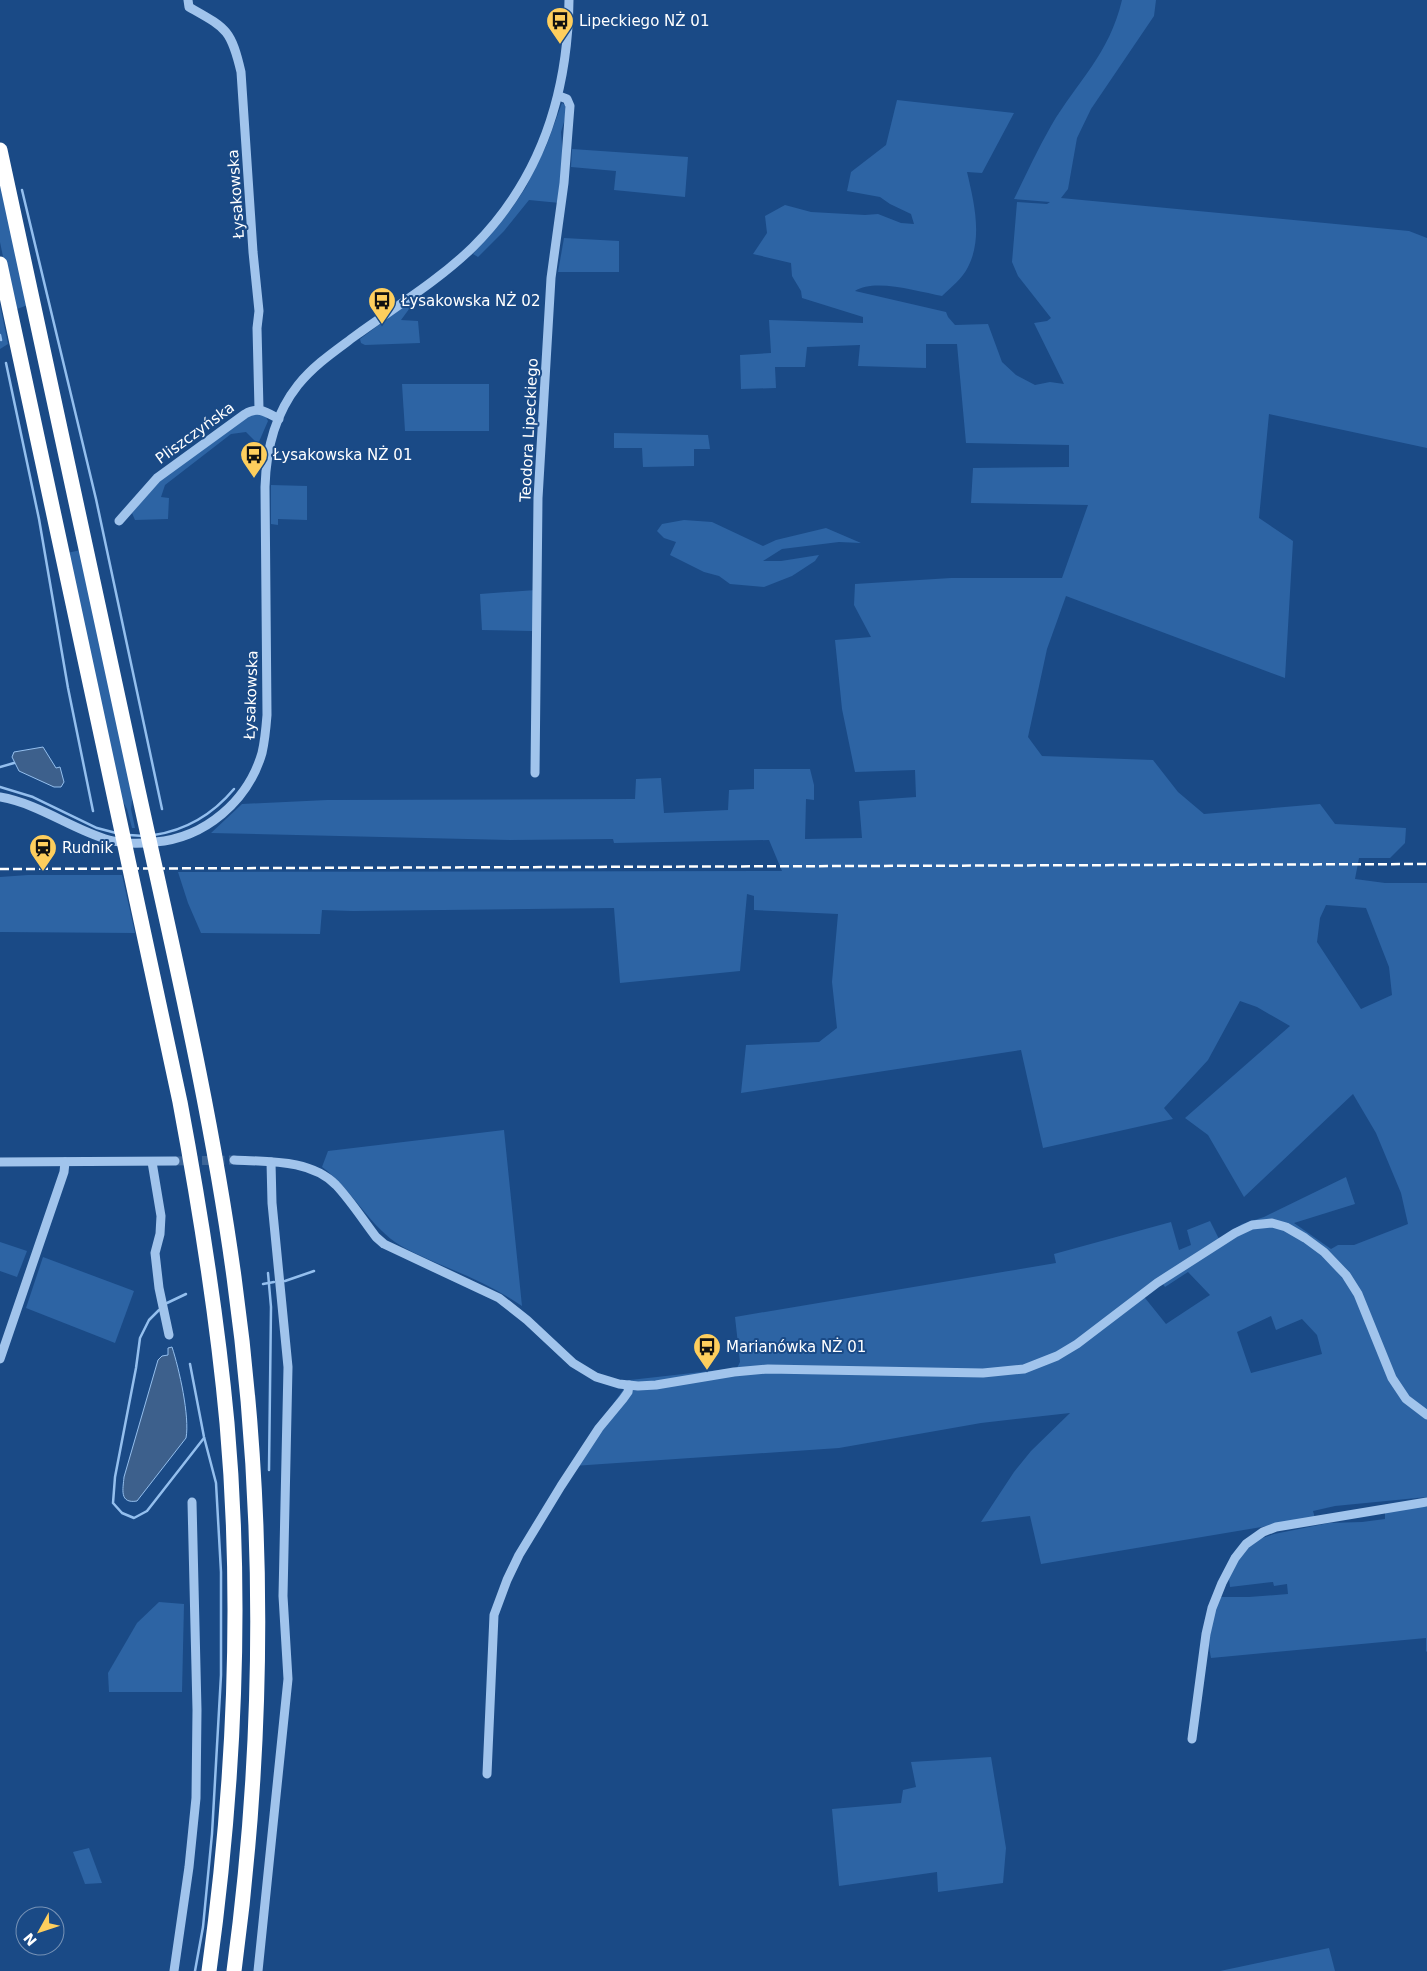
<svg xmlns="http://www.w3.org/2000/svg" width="1427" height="1971" font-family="'DejaVu Sans',sans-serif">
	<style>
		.green { fill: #2d64a4; fill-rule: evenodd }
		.water { fill: #3d608c; stroke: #94bfee }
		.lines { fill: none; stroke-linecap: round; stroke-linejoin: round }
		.stream { stroke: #94bfee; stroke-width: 2.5 }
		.minor-tunnel { stroke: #3c6598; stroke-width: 9; stroke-dasharray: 9 4.5; stroke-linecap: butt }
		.minor { stroke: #a1c4ec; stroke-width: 9 }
		.highway { stroke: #fff; stroke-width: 15 }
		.rail { stroke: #fff; stroke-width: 2.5; stroke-dasharray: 9 4; stroke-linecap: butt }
		.labels { text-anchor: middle; stroke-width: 4; stroke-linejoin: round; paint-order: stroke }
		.poi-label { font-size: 15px; fill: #fff; stroke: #1a4a86; text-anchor: start }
		.street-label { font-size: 15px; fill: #fff; stroke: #1a4a86 }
	</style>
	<rect width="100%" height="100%" fill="#1a4a86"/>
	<g class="green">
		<path d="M1122,0H1156L1154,16L1091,109L1077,138L1068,189L1061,198L1409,231L1427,238V448L1269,414L1259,518L1293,541L1285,678L1066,596L1047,649L1028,737L1042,756L1153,760L1178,792L1204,814L1320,804L1335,824L1406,828L1405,843L1390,858H1359L1355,879L1385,883H1427V1497L1335,1506L1313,1511L1315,1518L1041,1564L1030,1516L981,1522L1014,1472L1031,1451L1070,1413L981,1423L839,1448L573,1466L597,1427L630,1380L737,1368L740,1362L735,1317L1056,1263L1054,1254L1171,1222L1179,1250L1191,1245L1187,1230L1210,1221L1219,1239L1242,1224L1264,1217L1346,1177L1355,1204L1294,1223L1331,1249L1338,1245H1354L1408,1224L1401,1193L1376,1133L1353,1094L1244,1197L1208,1135L1185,1118L1290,1026L1257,1007L1240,1001L1208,1060L1164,1108L1173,1119L1043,1148L1021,1050L741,1093L746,1045L819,1042L837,1028L832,982L838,914L754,910V896L747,894L740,971L620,983L614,908L353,911L322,910L320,934L201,933L188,903L178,872L782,871L769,840L614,843L613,839L511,840L211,833L242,804L327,800L635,799L636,779L661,778L664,813L728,810L729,790L754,789V769H810L814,785V800L806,799L805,839L862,838L859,801L916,797L915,770L855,772L842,709L835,640L871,637L854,605L855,584L951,578H1062L1088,505L971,503L973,468L1069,467V445L966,443L957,344H926V368L858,366L860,345L807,347L805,367H775L776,388L741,389L740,355L771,353L769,320L863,323V317L802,298L801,291L792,276L791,263L753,254L767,233L765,216L785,205L811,212L865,215L878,214L901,223L914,224L911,214L890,204L880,197L847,191L851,172L886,145L897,100L1014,113L982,173L967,172C974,202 983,238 968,267C963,278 950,288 942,296C919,292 875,278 855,291L946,312L948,317L955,325L988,324L1002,362L1016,375L1035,385L1050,382L1064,384L1034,323L1047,321L1051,318L1018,276L1012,262L1017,202L1047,204L1050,202L1014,199C1026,175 1037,150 1051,126C1078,80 1109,55 1122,0ZM1326,905L1366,908L1389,967L1392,995L1361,1009L1317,942L1320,918ZM1188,1272L1210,1295L1166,1324L1141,1293L1160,1280L1165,1287ZM1271,1316L1276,1330L1302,1319L1317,1335L1322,1354L1251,1373L1237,1332Z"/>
		<path d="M562,103L565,105L567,112L561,132L563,158L560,203L529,200L504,231L478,257L473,254L512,208L526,187L547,144Z"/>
		<path d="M572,149L688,157L685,197L614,190L616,171L571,167Z"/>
		<path d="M0,175L28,305L14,310L0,242Z"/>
		<path d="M564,238L619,241V272H558Z"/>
		<path d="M408,303L412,305L401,320L418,321L420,343L365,345L361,343L360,339Z"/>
		<path d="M0,305L8,344L0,349Z"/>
		<path d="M402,384H489V431H405Z"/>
		<path d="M252,413H264L268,421L258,444L246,432L231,434L165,485L161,497L169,498L168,519L135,520L132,513L158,481Z"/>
		<path d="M614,433L708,435L710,449H694V466L643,467L642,448H614Z"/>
		<path d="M271,485L307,486V520L278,519V525L271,524Z"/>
		<path d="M684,520L712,522L763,546L776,540L826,528L861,543L839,542L782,549L763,561H781L819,555L815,561L792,576L764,587L730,584L719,576L704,572L670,555L676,542L664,538L657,531L662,524Z"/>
		<path d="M81,550L133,793L131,809L135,828H132L127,809L120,796L67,553Z"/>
		<path d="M536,590L532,631L482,630L480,594Z"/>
		<path d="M28,875H122L135,933L0,932V877Z"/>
		<path d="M504,1130L522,1306C496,1288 468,1276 439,1264C424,1257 408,1251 395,1242C366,1221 351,1188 322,1167L328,1151Z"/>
		<path d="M0,1242L27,1251L17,1277L0,1271Z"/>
		<path d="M43,1257L134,1291L115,1343L26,1308Z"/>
		<path d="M1413,1507H1427V1651L1426,1652V1638L1211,1658C1206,1636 1213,1617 1220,1597H1249L1288,1594L1287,1584L1274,1586L1273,1582L1230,1587L1229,1579L1236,1561L1254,1541L1274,1534L1329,1523L1362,1522L1385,1519V1512Z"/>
		<path d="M159,1602L184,1604L182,1692H109L108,1673L137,1623Z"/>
		<path d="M991,1757L1006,1848L1003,1883L938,1892L937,1872L839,1886L832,1809L901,1803L903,1790L916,1787L911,1762Z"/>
		<path d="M89,1848L102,1883L85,1884L73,1852Z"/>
		<path d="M1329,1948L1335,1971H1220Z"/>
	</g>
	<g class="water">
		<path d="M43,747L56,768L60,767L64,782L61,787H54L19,771L12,757L14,752Z"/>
		<path d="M172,1347C179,1368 190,1417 186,1438L137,1501C119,1504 123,1489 124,1477L158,1360L162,1356L168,1355V1348Z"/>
	</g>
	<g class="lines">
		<g class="stream">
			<path d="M22,190L96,499L162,809"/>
			<path d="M0,335L1,340"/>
			<path d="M6,363L39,519L68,688L93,811"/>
			<path d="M0,767L14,763"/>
			<path d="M0,787L33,797L97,828L116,833"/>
			<path d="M129,835L144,836"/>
			<path d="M154,835C187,830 213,814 234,789"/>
			<path d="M268,1273L271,1307L269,1470"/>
			<path d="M285,1281L314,1271"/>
			<path d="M263,1284L274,1282"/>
			<path d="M167,1303L186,1294"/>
			<path d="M159,1310L149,1320L140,1338L136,1368L115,1477L113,1503L122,1513L134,1518L147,1511L204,1438"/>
			<path d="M190,1364L204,1437L216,1483L221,1572V1675L212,1834L203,1927L195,1971"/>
		</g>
		<path class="minor-tunnel" d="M175,1161L234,1160"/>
		<g class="minor">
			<path d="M188,0L189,7C226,28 231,29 241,72L253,252L259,311L257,328L259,409"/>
			<path d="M119,521L157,478L245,414C258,406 266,412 279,419"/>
			<path d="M535,773L538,498L551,278L564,183L570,106L567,99L559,96"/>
			<path d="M0,797C40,804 71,829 109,840C124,844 139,844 155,842C205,838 248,801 262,753C265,740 266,728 267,715L265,487C266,451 275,414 298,385C314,365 335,351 355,336C395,307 438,281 473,247C541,179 568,95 569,0"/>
			<path d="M234,1160C268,1162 310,1159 336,1185C351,1201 363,1220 376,1237L384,1244L499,1298L527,1320L573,1363L596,1377L619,1384L638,1386L656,1385L734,1372L768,1369L983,1373L1024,1369L1057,1356L1077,1344L1157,1283L1235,1233L1252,1225L1272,1223L1286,1227L1305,1238L1324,1252L1346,1275L1358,1294L1392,1378L1406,1399L1427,1415"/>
			<path d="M0,1162L175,1161"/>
			<path d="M152,1162L161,1216L160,1234L155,1253L159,1288L169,1335"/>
			<path d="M0,1359L64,1172L65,1162"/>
			<path d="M1192,1739L1206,1634L1212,1608L1222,1583L1235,1558L1246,1544L1263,1532L1276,1527L1427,1502"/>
			<path d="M487,1774L494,1615L507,1580L519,1555L561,1486L599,1428L623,1399L628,1392L629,1385"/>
			<path d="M174,1971L189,1867L196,1798L197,1710L192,1502"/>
			<path d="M258,1971L288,1679L283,1596L288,1367L272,1203L271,1162"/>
		</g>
		<g class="highway">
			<path d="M0,150C45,358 90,567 135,776C171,942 211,1108 234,1277C266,1507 265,1741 234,1971"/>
			<path d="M0,264L180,1102C200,1209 217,1315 227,1423C243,1605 234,1790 209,1971"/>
		</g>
		<path class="rail" d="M0,869L1427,864"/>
	</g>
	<defs>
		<symbol id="bus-pin" viewBox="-11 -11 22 30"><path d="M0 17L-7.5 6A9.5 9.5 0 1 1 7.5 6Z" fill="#fece5d" stroke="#1a4a86"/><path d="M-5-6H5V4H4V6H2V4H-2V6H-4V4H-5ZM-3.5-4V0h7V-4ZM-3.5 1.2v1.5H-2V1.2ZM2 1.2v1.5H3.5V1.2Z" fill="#111"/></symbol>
		<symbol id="station-pin" viewBox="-11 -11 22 30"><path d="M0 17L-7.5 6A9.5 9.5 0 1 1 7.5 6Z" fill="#fece5d" stroke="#1a4a86"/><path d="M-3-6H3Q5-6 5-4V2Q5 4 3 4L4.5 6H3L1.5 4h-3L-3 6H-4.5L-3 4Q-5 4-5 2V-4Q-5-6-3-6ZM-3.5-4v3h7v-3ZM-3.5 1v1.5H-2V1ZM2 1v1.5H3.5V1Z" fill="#111"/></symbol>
	</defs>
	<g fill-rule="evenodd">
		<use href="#bus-pin" x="544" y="5" width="32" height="43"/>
		<use href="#bus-pin" x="366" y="285" width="32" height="43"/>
		<use href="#bus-pin" x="238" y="439" width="32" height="43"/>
		<use href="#station-pin" x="27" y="832" width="32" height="43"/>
		<use href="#bus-pin" x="691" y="1331" width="32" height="43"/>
	</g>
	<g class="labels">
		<g class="poi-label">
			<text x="579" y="26">Lipeckiego NŻ 01</text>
			<text x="401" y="306">Łysakowska NŻ 02</text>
			<text x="273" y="460">Łysakowska NŻ 01</text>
			<text x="62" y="853">Rudnik</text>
			<text x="726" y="1352">Marianówka NŻ 01</text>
		</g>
		<g class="street-label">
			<text transform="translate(236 194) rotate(-94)" y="5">Łysakowska</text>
			<text transform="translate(529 430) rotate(-87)" y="5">Teodora Lipeckiego</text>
			<text transform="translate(195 433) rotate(-36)" y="5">Pliszczyńska</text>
			<text transform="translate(251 695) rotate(-88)" y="5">Łysakowska</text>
		</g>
	</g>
	<g transform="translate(40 1931) rotate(230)"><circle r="24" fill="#1a4a86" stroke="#7692b6"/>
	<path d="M0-4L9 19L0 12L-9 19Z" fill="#fece5d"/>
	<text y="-8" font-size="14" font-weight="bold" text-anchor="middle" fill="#ffffff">N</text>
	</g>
</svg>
